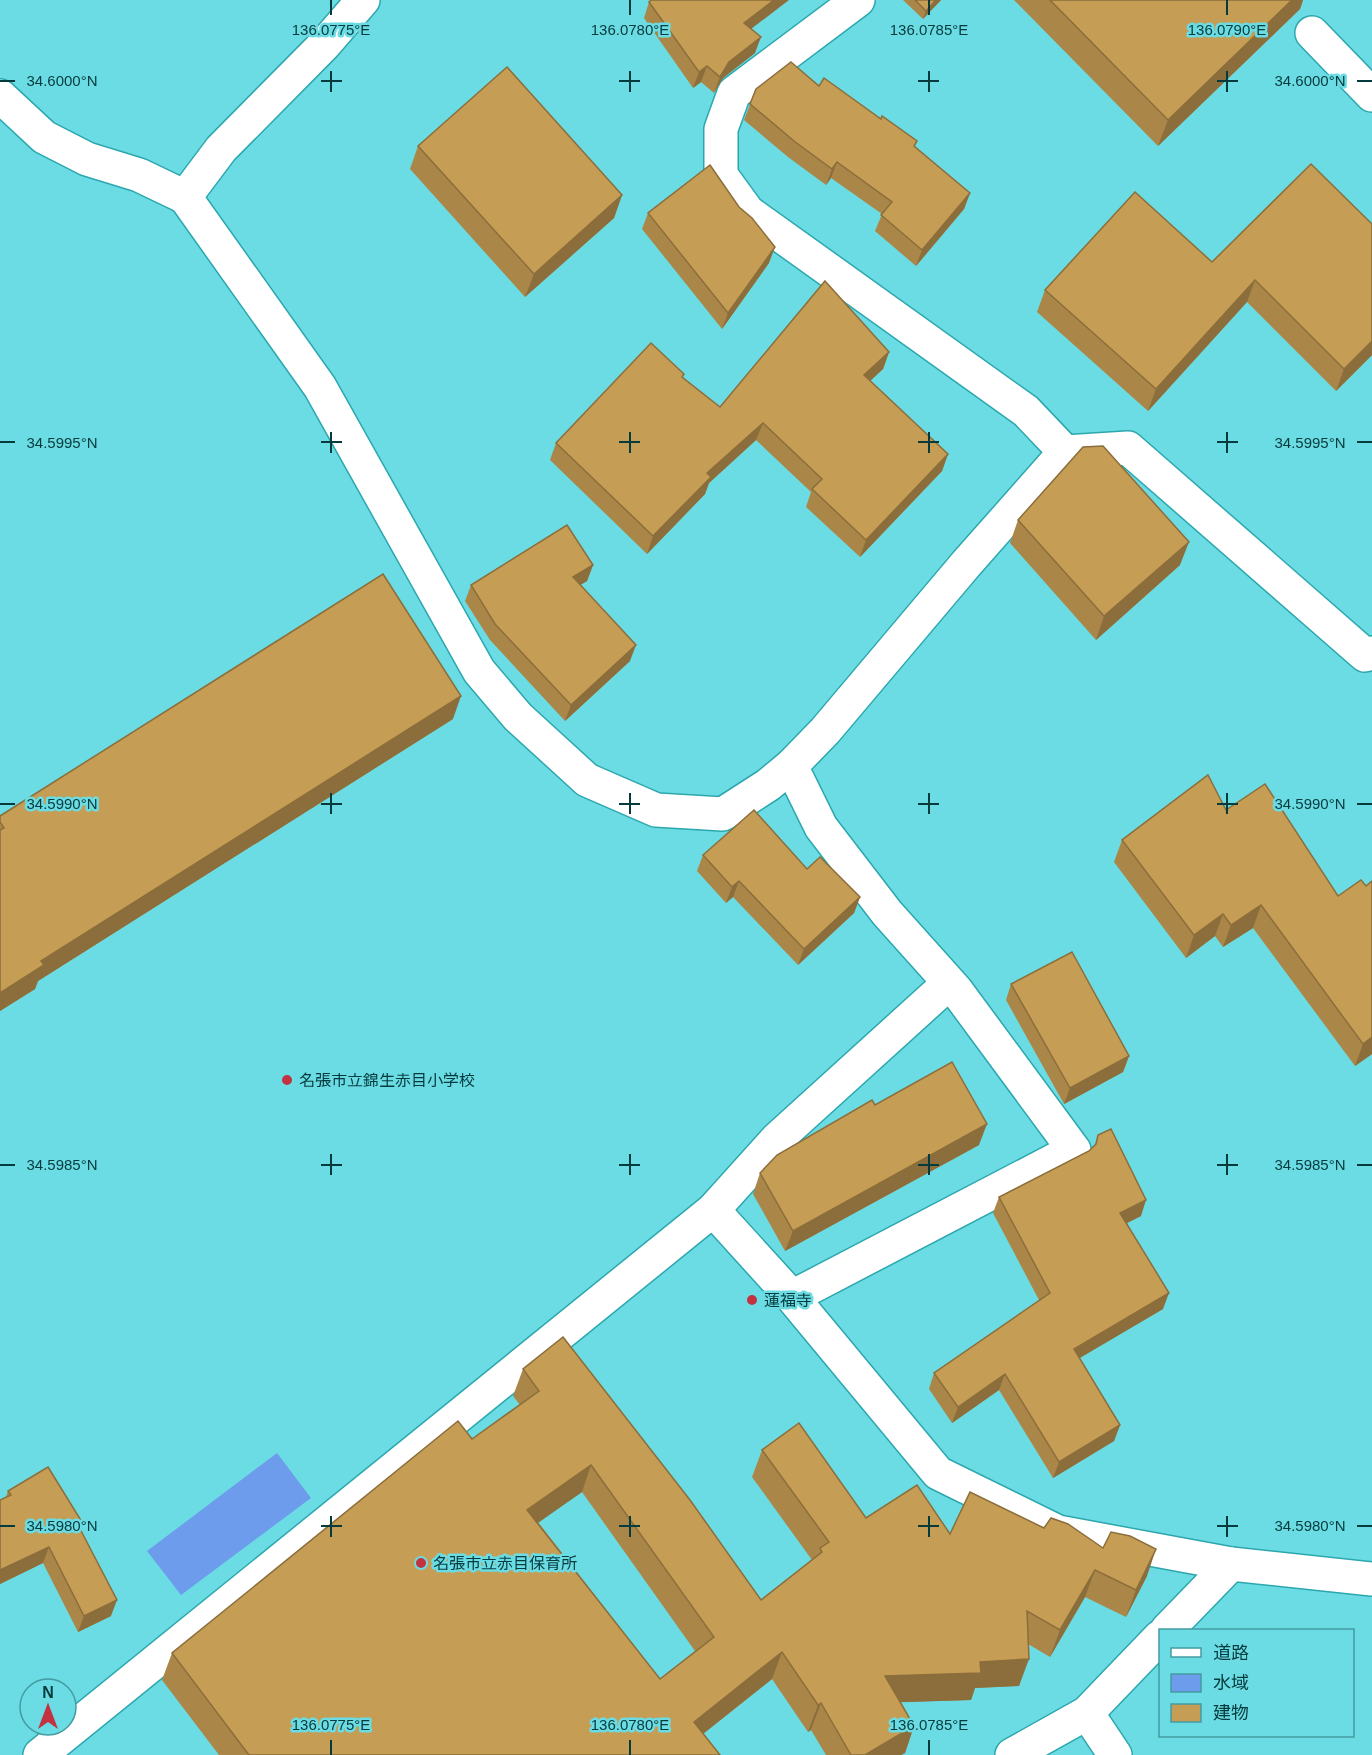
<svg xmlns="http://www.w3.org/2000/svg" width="1372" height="1755" font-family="Helvetica,'Noto Sans JP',sans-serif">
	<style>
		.water { fill: #6d9ced }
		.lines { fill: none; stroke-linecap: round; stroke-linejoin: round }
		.minor-casing { stroke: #2ca7ae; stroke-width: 36 }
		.minor { stroke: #fff; stroke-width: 33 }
		.wall { fill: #aa8748; fill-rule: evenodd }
		.shaded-wall { fill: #8b6e3b }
		.building { fill: #c69d54; stroke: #8b6e3b; stroke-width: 1.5; fill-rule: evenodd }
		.ticks { fill: none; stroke: #063b3e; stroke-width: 2 }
		.poi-dot { fill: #c23240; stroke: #6bdce3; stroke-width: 2 }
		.labels { text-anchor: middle; stroke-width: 5; stroke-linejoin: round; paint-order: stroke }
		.poi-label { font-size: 16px; fill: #063b3e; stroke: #6bdce3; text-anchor: start }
		.ticks-label { font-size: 15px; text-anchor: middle; fill: #063b3e; stroke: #6bdce3; stroke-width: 5; stroke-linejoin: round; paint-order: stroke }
	</style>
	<rect width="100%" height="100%" fill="#6bdce3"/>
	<path class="water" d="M277,1453L311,1498L181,1595L147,1551Z"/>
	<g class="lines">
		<defs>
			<g id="minor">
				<path d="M858,0L734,93L721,129V175L748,212L1026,411L1065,452"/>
				<path d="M1312,33L1372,95"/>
				<path d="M0,96L44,137L87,159L139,175L185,197L221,149L324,45L363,0"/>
				<path d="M185,197L320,387L479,671L518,717L587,780L656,810L723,814L768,785L791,766"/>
				<path d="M713,1210L777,1139L949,983"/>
				<path d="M792,1297L938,1473L1058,1532L1231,1564"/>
				<path d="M1167,1630L1231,1564L1372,1579"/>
				<path d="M1087,1713L1115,1755"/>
				<path d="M40,1755L713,1210L792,1297L1074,1150L956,990L887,913L821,827L791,766L825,731L966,564L1065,452L1128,448L1365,655L1372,653"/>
				<path d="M1012,1755L1087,1713L1160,1637"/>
			</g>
		</defs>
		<use href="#minor" class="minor-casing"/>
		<use href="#minor" class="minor"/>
	</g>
	<g class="wall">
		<path d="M903,0H941L923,19Z"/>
		<path d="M1014,0H1303L1300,9L1158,146Z"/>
		<path d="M649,2L751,29L755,53L723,78L714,93L701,82L693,88L644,18Z"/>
		<path d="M819,86L915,147L970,193L964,209L916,266L875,231L882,214L831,178L826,185L788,157L744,120L756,89Z"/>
		<path d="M418,146L622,195L614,218L525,297L410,169Z"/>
		<path d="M648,213L769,263L722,329L642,229Z"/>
		<path d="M1372,224V355L1336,391L1247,302L1148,411L1037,312L1045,290L1212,262Z"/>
		<path d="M889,352L883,369L870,381L948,454L942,471L860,557L806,507L811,492L756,440L709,483L705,494L647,554L550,460L556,443L682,377L720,407Z"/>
		<path d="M1018,520L1180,565L1096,640L1010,543Z"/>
		<path d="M593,565L587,581L580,585L630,661L565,721L490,640L465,601L471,585Z"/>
		<path d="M453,719L38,981L35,989L0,1011V816Z"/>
		<path d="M1226,810L1338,896L1366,886L1372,881V1054L1355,1066L1253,928L1223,947L1215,936L1186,958L1114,862L1122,840Z"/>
		<path d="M703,855L807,869L860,897L854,913L798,965L733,897L726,903L697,871Z"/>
		<path d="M1011,984L1129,1056L1123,1072L1064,1104L1006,1000Z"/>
		<path d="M875,1105L979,1145L785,1251L753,1194L760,1173Z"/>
		<path d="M1098,1135L1141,1216L1127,1223L1163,1309L1079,1358L1120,1425L1114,1441L1053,1478L999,1390L952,1423L929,1389L934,1373L1039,1300L993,1213L999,1197L1089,1151L1095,1145Z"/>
		<path d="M523,1369L761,1600L812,1560L752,1477L762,1450L866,1518L950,1534L1044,1528L1147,1576L1126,1617L1085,1597L1050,1657L1028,1644L1019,1686L975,1688L971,1700L901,1702L914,1726L905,1753L901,1755H826L811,1730L808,1732L772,1679L703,1734L720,1755H219L162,1680L172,1653L520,1405L513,1396ZM582,1492L695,1651L660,1679L538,1522Z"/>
		<path d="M8,1491L80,1528L111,1616L78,1632L43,1563L0,1584V1500L6,1497Z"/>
	</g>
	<g class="shaded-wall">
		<path d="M774,0H789L738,39L744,23Z"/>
		<path d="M936,0H941L923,19L926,11Z"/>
		<path d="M1292,0H1303L1300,9L1158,146L1168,120Z"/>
		<path d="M761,37L755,53L723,78L714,93L720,77L729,62Z"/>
		<path d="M707,66L701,82L693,88L699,72Z"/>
		<path d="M837,162L831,178L826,185L832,169Z"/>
		<path d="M970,193L964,209L916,266L922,250Z"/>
		<path d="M622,195L614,218L525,297L534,274Z"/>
		<path d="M775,247L769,263L722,329L728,313Z"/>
		<path d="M1255,280L1247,302L1148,411L1156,389Z"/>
		<path d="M1372,341V355L1336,391L1344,369Z"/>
		<path d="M889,352L883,369L858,392L864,375Z"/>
		<path d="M763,423L756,440L709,483L705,494L647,554L653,536L707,473Z"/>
		<path d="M948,454L942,471L860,557L866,540Z"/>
		<path d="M1189,542L1180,565L1096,640L1104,616Z"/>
		<path d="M593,565L587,581L567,593L573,577Z"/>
		<path d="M636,645L630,661L565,721L571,705Z"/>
		<path d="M461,696L453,719L38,981L35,989L0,1011V993L41,961Z"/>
		<path d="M739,881L733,897L726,903L732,887Z"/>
		<path d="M860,897L854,913L798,965L804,949Z"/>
		<path d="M1261,905L1253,928L1223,947L1231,925Z"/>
		<path d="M1223,914L1215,936L1186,958L1194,935Z"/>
		<path d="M1372,1037V1054L1355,1066L1363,1044Z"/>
		<path d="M1129,1056L1123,1072L1064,1104L1070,1088Z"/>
		<path d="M987,1124L979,1145L785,1251L793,1231Z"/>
		<path d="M1146,1200L1141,1216L1115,1229L1120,1213Z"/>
		<path d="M1169,1293L1163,1309L1068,1365L1074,1349Z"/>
		<path d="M1005,1374L999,1390L952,1423L958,1407Z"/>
		<path d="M1120,1425L1114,1441L1053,1478L1059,1462Z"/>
		<path d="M591,1465L582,1492L518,1537L527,1510Z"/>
		<path d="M49,1547L43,1563L0,1584V1570Z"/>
		<path d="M1156,1549L1147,1576L1126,1617L1136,1590Z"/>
		<path d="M1095,1570L1085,1597L1050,1657L1060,1630Z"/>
		<path d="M117,1600L111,1616L78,1632L84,1616Z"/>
		<path d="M782,1652L772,1679L684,1749L694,1722Z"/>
		<path d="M1029,1659L1019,1686L975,1688L971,1700L876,1703L885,1676L980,1662Z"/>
		<path d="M821,1703L811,1730L808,1732L818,1705Z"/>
		<path d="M914,1726L905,1753L901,1755H865Z"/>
	</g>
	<g class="building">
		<path d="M651,0H774L744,23L761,37L729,62L720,77L707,66L699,72L649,2Z"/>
		<path d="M915,0H936L926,11Z"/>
		<path d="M1050,0H1292L1168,120Z"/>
		<path d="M791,62L819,86L824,78L881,119L882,116L917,141L914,146L970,193L922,250L881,215L892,202L837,162L832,169L794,141L750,104L756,89Z"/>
		<path d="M507,67L622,195L534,274L418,146Z"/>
		<path d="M1311,164L1372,224V341L1344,369L1255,280L1156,389L1045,290L1135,192L1212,262Z"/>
		<path d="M710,165L739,207L752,218L775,247L728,313L648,213Z"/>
		<path d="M825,281L889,352L864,375L948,454L866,540L812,489L822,479L763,423L707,473L711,477L653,536L556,443L651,343L684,374L682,377L720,407Z"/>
		<path d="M1103,446L1189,542L1104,616L1018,520L1083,447Z"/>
		<path d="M567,525L593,565L573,577L636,645L571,705L495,624L471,585Z"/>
		<path d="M383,574L461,696L41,961L44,965L0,993V830L4,828L0,822V816Z"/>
		<path d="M1208,775L1226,810L1265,784L1338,896L1361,880L1366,886L1372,881V1037L1363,1044L1261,905L1231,925L1223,914L1194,935L1122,840Z"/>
		<path d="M754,810L807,869L820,857L860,897L804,949L739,881L732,887L703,855Z"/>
		<path d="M1072,952L1129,1056L1070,1088L1011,984Z"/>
		<path d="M952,1062L987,1124L793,1231L760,1173L777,1155L872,1100L875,1105Z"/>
		<path d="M1111,1129L1146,1200L1120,1213L1169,1293L1074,1349L1120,1425L1059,1462L1005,1374L958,1407L934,1373L1050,1293L999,1197L1089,1151L1096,1144L1098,1135Z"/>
		<path d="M563,1337L690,1500L761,1600L822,1552L820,1548L829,1542L762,1450L799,1423L866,1518L917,1485L950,1534L970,1492L1044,1528L1051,1518L1068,1524L1103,1548L1111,1532L1130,1536L1156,1549L1136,1590L1095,1570L1060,1630L1027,1611L1029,1659L980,1662L981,1673L885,1676L914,1726L865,1755H851L821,1703L818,1705L782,1652L694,1722L720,1755H249L172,1653L458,1421L472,1439L539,1391L523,1369ZM591,1465L714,1637L660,1679L527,1510Z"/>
		<path d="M48,1467L82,1522L78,1525L117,1600L84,1616L49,1547L0,1570V1500L11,1495L8,1491Z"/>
	</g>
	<path class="ticks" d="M331,0V15M630,0V15M929,0V15M1227,0V15M331,71V92M630,71V92M929,71V92M1227,71V92M0,81H15M321,81H342M619,81H640M918,81H939M1217,81H1238M1357,81H1372M331,432V453M630,432V453M929,432V453M1227,432V453M0,442H15M321,442H342M619,442H640M918,442H939M1217,442H1238M1357,442H1372M331,793V814M630,793V814M929,793V814M1227,793V814M0,804H15M321,804H342M619,804H640M918,804H939M1217,804H1238M1357,804H1372M331,1154V1175M630,1154V1175M929,1154V1175M1227,1154V1175M0,1165H15M321,1165H342M619,1165H640M918,1165H939M1217,1165H1238M1357,1165H1372M331,1516V1537M630,1516V1537M929,1516V1537M1227,1516V1537M0,1526H15M321,1526H342M619,1526H640M918,1526H939M1217,1526H1238M1357,1526H1372M331,1740V1755M630,1740V1755M929,1740V1755"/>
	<g class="poi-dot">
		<circle cx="287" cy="1080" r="6"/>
		<circle cx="752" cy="1300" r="6"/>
		<circle cx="421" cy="1563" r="6"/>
	</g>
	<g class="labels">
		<g class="poi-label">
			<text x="299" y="1086">名張市立錦生赤目小学校</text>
			<text x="764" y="1306">蓮福寺</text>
			<text x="433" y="1569">名張市立赤目保育所</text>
		</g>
	</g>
	<g class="ticks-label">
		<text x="331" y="35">136.0775°E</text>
		<text x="630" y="35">136.0780°E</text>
		<text x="929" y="35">136.0785°E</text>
		<text x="1227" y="35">136.0790°E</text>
		<text x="62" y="86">34.6000°N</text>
		<text x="1310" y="86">34.6000°N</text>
		<text x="62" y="448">34.5995°N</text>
		<text x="1310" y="448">34.5995°N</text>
		<text x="62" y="809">34.5990°N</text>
		<text x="1310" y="809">34.5990°N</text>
		<text x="62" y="1170">34.5985°N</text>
		<text x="1310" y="1170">34.5985°N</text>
		<text x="62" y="1531">34.5980°N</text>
		<text x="1310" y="1531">34.5980°N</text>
		<text x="331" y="1730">136.0775°E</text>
		<text x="630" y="1730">136.0780°E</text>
		<text x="929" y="1730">136.0785°E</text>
	</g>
	<rect x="1159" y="1629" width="195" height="108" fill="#6bdce3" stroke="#439ca1" stroke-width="1.5"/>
	<rect x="1171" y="1648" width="30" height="9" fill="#ffffff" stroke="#439ca1" stroke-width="1.5"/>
	<text x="1213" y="1659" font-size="18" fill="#063b3e">道路</text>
	<rect x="1171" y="1674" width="30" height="18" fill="#6d9ced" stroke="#439ca1" stroke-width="1.5"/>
	<text x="1213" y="1689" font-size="18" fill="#063b3e">水域</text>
	<rect x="1171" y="1704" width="30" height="18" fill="#c69d54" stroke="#439ca1" stroke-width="1.5"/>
	<text x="1213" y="1719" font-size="18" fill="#063b3e">建物</text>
	<g transform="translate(48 1707)"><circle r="28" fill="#6bdce3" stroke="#439ca1" stroke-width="1.5"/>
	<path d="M0-4.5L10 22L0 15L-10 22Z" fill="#c23240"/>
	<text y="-9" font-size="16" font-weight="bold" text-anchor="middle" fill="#063b3e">N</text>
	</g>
</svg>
